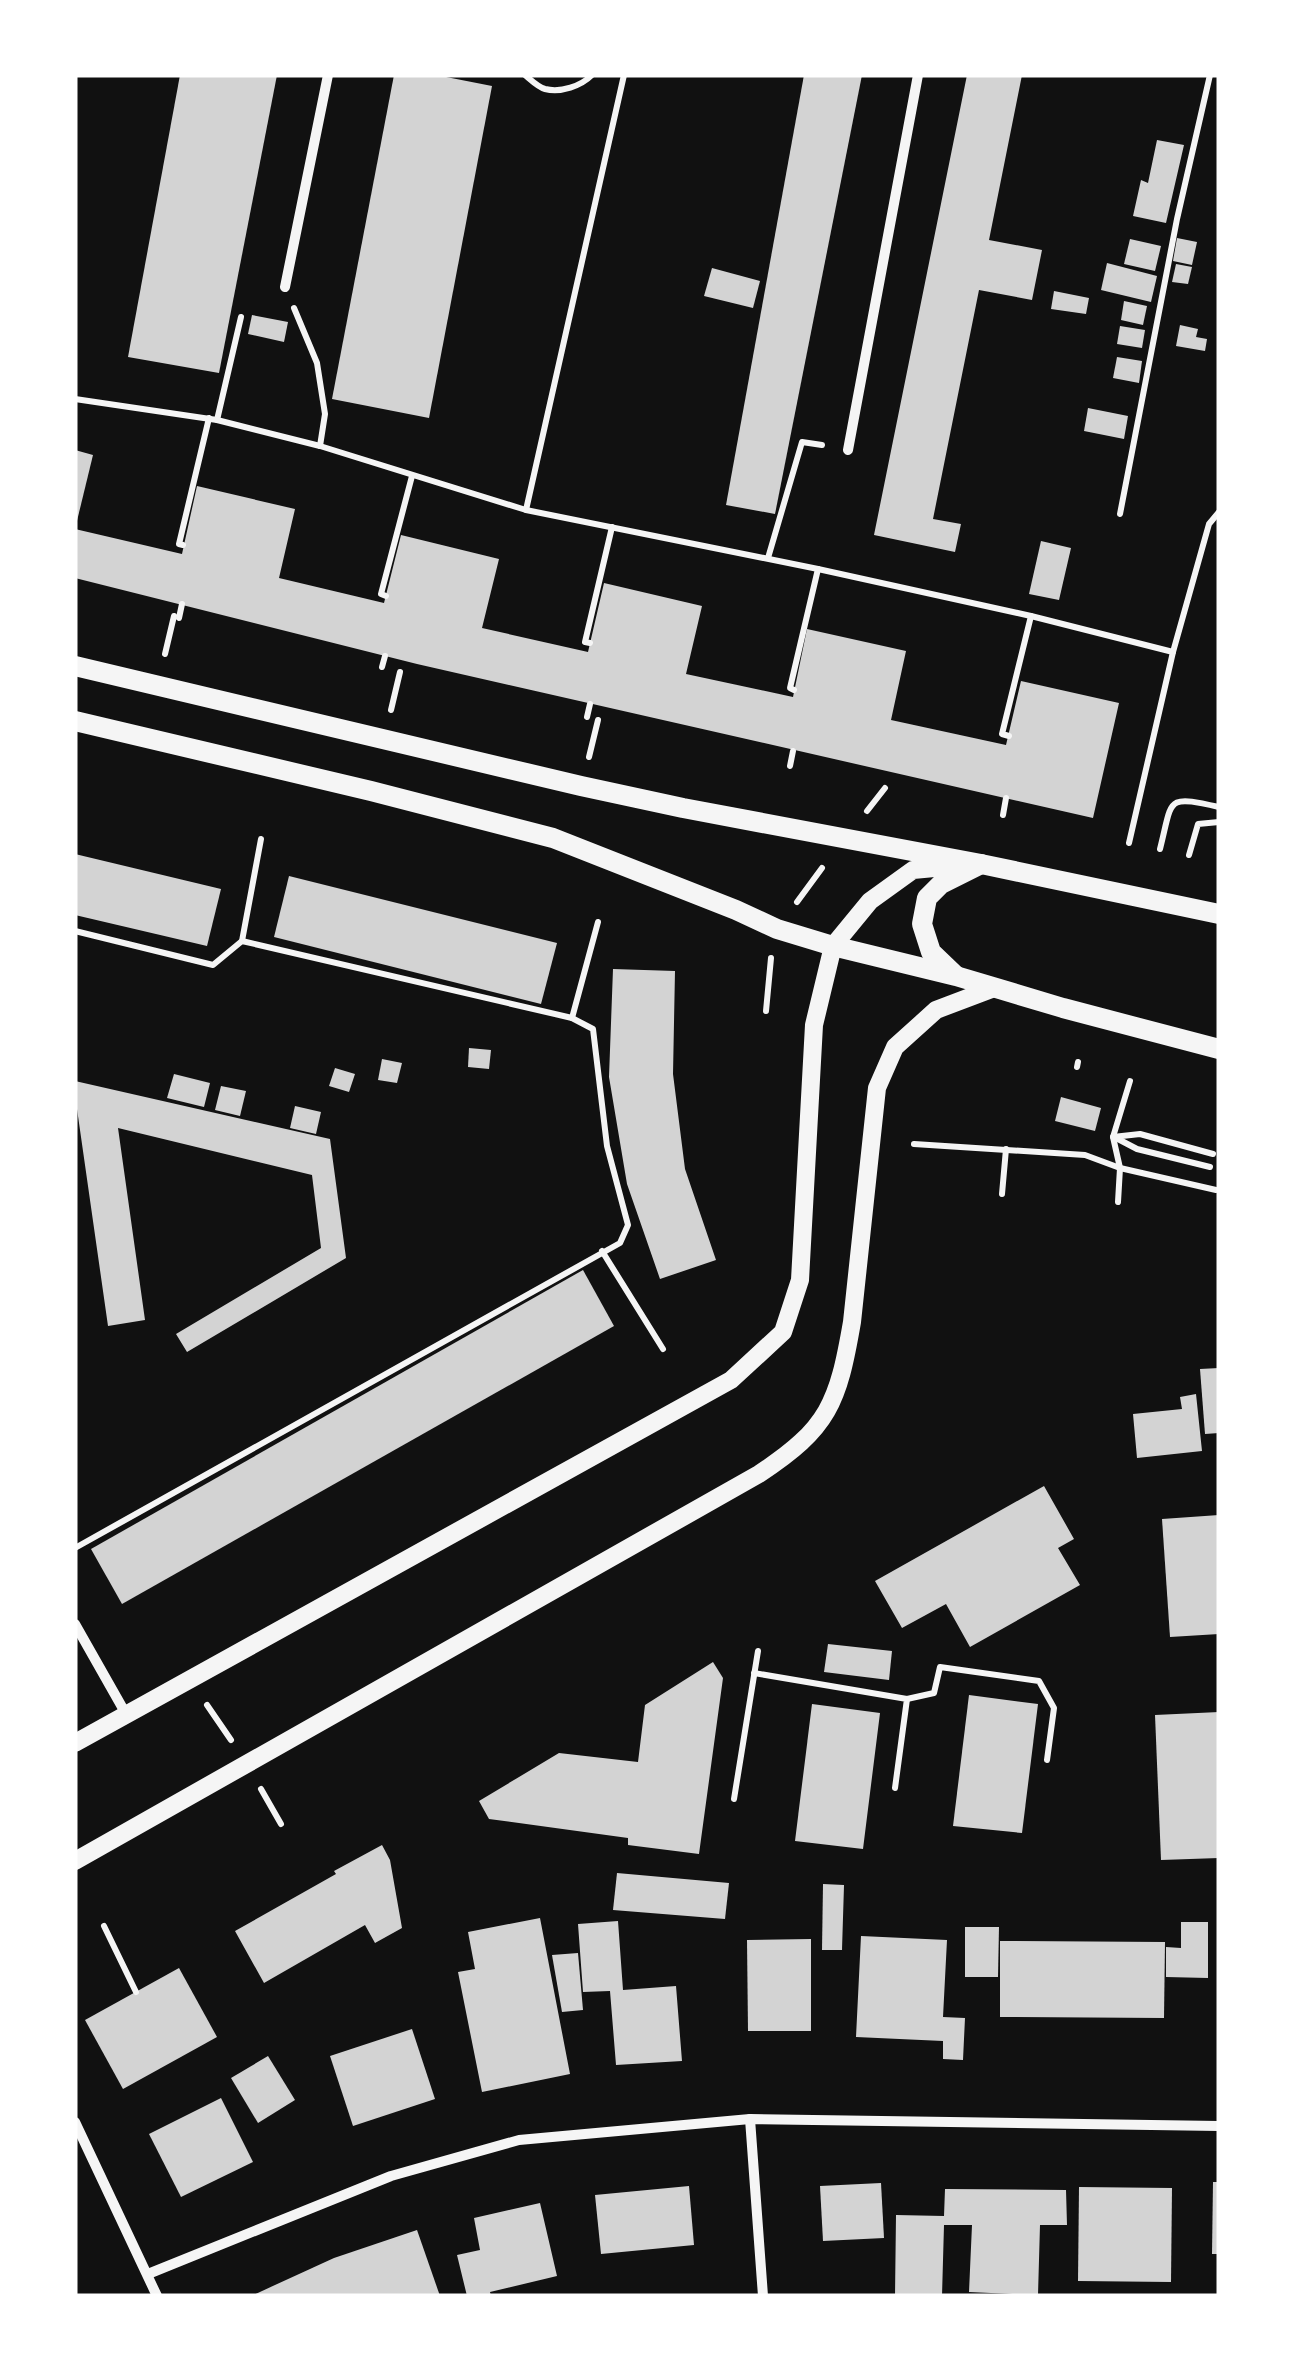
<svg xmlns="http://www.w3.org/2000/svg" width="1294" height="2371" font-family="Manrope,sans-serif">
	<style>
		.building { fill: #d3d3d3 }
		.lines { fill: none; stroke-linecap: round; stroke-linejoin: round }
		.path { stroke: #f5f5f5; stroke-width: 6 }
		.minor { stroke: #f5f5f5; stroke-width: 10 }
		.tertiary { stroke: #f5f5f5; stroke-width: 18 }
		.secondary { stroke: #f5f5f5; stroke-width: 20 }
	</style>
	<rect width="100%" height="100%" fill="#111"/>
	<g class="building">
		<path d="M180,75H277L219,373L128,357Z"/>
		<path d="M394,75H436L492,86L429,418L332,399Z"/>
		<path d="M804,75H862L775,514L726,505Z"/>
		<path d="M967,75H1022L989,240L1042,250L1032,300L979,290L933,519L961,524L955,552L874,535Z"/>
		<path d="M1157,140L1184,145L1166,223L1133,216L1141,180L1148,183Z"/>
		<path d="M1177,238L1197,242L1192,265L1173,261Z"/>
		<path d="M1130,239L1161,246L1155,271L1124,264Z"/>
		<path d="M1107,263L1157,276L1151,302L1101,290Z"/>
		<path d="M1176,264L1192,267L1188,284L1172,282Z"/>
		<path d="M712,268L760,281L753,308L704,296Z"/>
		<path d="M1054,291L1089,298L1086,314L1051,309Z"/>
		<path d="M1124,301L1147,306L1143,325L1121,320Z"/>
		<path d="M252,315L288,322L284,342L248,334Z"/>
		<path d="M1180,325L1198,329L1196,337L1207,339L1205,351L1176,346Z"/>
		<path d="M1120,326L1145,330L1142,348L1117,344Z"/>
		<path d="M1117,357L1142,361L1139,383L1113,378Z"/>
		<path d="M1088,408L1128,416L1124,439L1084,431Z"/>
		<path d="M75,450L93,455L76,525H75Z"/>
		<path d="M197,486L295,509L279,578L384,603L401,535L499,559L482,628L588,652L604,583L702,606L686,674L793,697L807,629L906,651L891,720L1006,745L1021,681L1119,703L1093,818L417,664L75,578V529L182,554Z"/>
		<path d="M1041,541L1071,548L1059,600L1029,594Z"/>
		<path d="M75,854L221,889L207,946L75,915Z"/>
		<path d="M289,876L557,943L541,1004L274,937Z"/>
		<path d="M613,969L675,971L673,1074L685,1169L716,1260L660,1279L627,1184L609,1077Z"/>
		<path d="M469,1048L491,1050L489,1069L468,1067Z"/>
		<path d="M382,1059L402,1063L397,1083L378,1080Z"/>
		<path d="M335,1068L355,1074L349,1092L329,1086Z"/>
		<path d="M174,1074L210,1083L204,1107L167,1098Z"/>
		<path d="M75,1081L330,1139L346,1258L187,1352L176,1334L321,1248L312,1175L118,1128L145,1320L108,1326L75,1095Z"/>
		<path d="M221,1086L246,1091L240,1116L215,1110Z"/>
		<path d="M1061,1097L1101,1108L1095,1131L1055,1121Z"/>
		<path d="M295,1106L321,1112L316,1134L290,1128Z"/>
		<path d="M583,1270L614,1326L122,1604L91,1549Z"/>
		<path d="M1219,1368V1433L1205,1434L1200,1369Z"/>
		<path d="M1196,1394L1202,1451L1137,1458L1133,1414L1182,1409L1180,1397Z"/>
		<path d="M1044,1486L1074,1539L1058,1548L1080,1585L970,1647L946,1604L902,1628L875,1581Z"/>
		<path d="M1219,1515V1634L1170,1637L1162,1519Z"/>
		<path d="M828,1644L892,1651L889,1680L824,1672Z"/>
		<path d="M713,1662L723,1678L699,1854L628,1845V1838L489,1819L479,1801L559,1753L638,1762L645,1705Z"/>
		<path d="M969,1695L1038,1704L1022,1833L953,1826Z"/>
		<path d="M812,1704L880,1713L863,1849L795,1841Z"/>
		<path d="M1219,1712V1858L1161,1860L1155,1715Z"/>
		<path d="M382,1845L390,1860L402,1928L375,1943L365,1925L264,1983L235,1931L336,1874L334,1871Z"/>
		<path d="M617,1873L729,1883L725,1919L613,1910Z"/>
		<path d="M823,1884L844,1885L842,1950H822Z"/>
		<path d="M540,1918L570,2074L482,2092L458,1972L475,1969L468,1932Z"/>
		<path d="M618,1921L623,1990L676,1986L682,2061L616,2065L610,1991L583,1992L578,1924Z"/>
		<path d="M1181,1922H1208V1978L1166,1977V1947L1181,1948Z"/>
		<path d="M965,1927H999L998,1977H965Z"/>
		<path d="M861,1936L947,1940L943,2017L965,2018L963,2060L943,2059V2041L856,2037Z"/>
		<path d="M811,1939V2031H748L747,1940Z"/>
		<path d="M1000,1941L1165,1942L1164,2018L1000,2017Z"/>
		<path d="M578,1953L583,2010L562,2012L552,1955Z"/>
		<path d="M179,1968L217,2037L123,2089L85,2020Z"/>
		<path d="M412,2029L435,2099L353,2126L330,2056Z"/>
		<path d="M268,2056L295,2100L258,2123L231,2078Z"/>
		<path d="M221,2098L253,2162L181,2197L149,2134Z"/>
		<path d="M1213,2182H1219V2254H1212Z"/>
		<path d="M881,2183L884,2238L823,2241L820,2186Z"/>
		<path d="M689,2186L694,2245L601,2254L595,2195Z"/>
		<path d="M1079,2187L1172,2188L1171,2282L1078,2281Z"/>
		<path d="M945,2189L1066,2190L1067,2225H1040L1038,2295L969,2292L972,2225H944L942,2296H895L896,2215L944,2216Z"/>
		<path d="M540,2203L557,2276L490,2292L491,2296H467L457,2255L480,2250L474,2218Z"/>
		<path d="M417,2230L440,2296H251L334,2258Z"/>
	</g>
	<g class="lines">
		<g class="path">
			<path d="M525,75C531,80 538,87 545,89C561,93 581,86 592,75"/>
			<path d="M294,308L317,363L325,414L320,446"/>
			<path d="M75,399L217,420L320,446L526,510L818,569L1031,616L1173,652"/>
			<path d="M217,420L241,317"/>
			<path d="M526,510L624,75"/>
			<path d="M1120,514L1177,219L1210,75"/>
			<path d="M183,545L179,544L209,418"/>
			<path d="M768,558L802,442L822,445"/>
			<path d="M386,596L381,594L412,476"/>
			<path d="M179,618L182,604"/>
			<path d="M590,643L585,642L612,527"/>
			<path d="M165,654L174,616"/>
			<path d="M382,667L385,656"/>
			<path d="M794,690L790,688L818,569"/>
			<path d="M391,710L400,672"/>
			<path d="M587,717L590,704"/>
			<path d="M1009,736L1002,734L1031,616"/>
			<path d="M589,757L598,720"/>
			<path d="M790,766L793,751"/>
			<path d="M867,811L885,788"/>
			<path d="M1003,815L1006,798"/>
			<path d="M1129,843L1173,652L1209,524L1219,512"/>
			<path d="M1160,849C1173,798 1165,795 1219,807"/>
			<path d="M1189,855L1198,824L1219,822"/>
			<path d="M797,902L822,868"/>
			<path d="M75,931L213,965L242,941L572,1018"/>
			<path d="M242,941L261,839"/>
			<path d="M766,1011L771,958"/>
			<path d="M1077,1067L1078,1062"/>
			<path d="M1113,1137L1140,1134L1213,1154"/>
			<path d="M1116,1138L1137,1149L1210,1167"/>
			<path d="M914,1144L1085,1155L1120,1168L1216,1190"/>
			<path d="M1002,1194L1006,1149"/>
			<path d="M1118,1202L1120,1168L1113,1137L1130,1081"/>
			<path d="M602,1251L663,1349"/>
			<path d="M75,1548L620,1243L628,1225L607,1146L593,1029L572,1018L598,922"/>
			<path d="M754,1673L907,1699L895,1788"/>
			<path d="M907,1699L934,1693L940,1667L1039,1681L1054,1708L1047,1760"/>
			<path d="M207,1705L231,1740"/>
			<path d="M261,1789L281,1824"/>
			<path d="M734,1799L758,1651"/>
			<path d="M104,1926L136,1992"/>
		</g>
		<g class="minor">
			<path d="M285,287L328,75"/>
			<path d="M848,450L918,75"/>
			<path d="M75,1624L126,1714"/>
			<path d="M750,2119L763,2296"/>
			<path d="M75,2122L157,2296"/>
			<path d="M148,2274L391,2176L519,2140L750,2119L1219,2126"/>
		</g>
		<g class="tertiary">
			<path d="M75,1743L731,1380L783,1332L800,1280L814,1025L833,946L870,901L913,870L966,865"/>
			<path d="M75,1861L759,1474C829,1428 838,1403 852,1322L877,1088L895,1047L936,1010L994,988"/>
		</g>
		<g class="secondary">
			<path d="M75,666L581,786L683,808L981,864L1219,914"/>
			<path d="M75,721L371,791L553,838L736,910L777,929L833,946L956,976L1063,1008L1219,1049"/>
			<path d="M955,975L931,952L922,924L927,898L941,884L981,864"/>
		</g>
	</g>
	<rect width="1294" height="2371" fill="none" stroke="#ffffff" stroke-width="155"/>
</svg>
